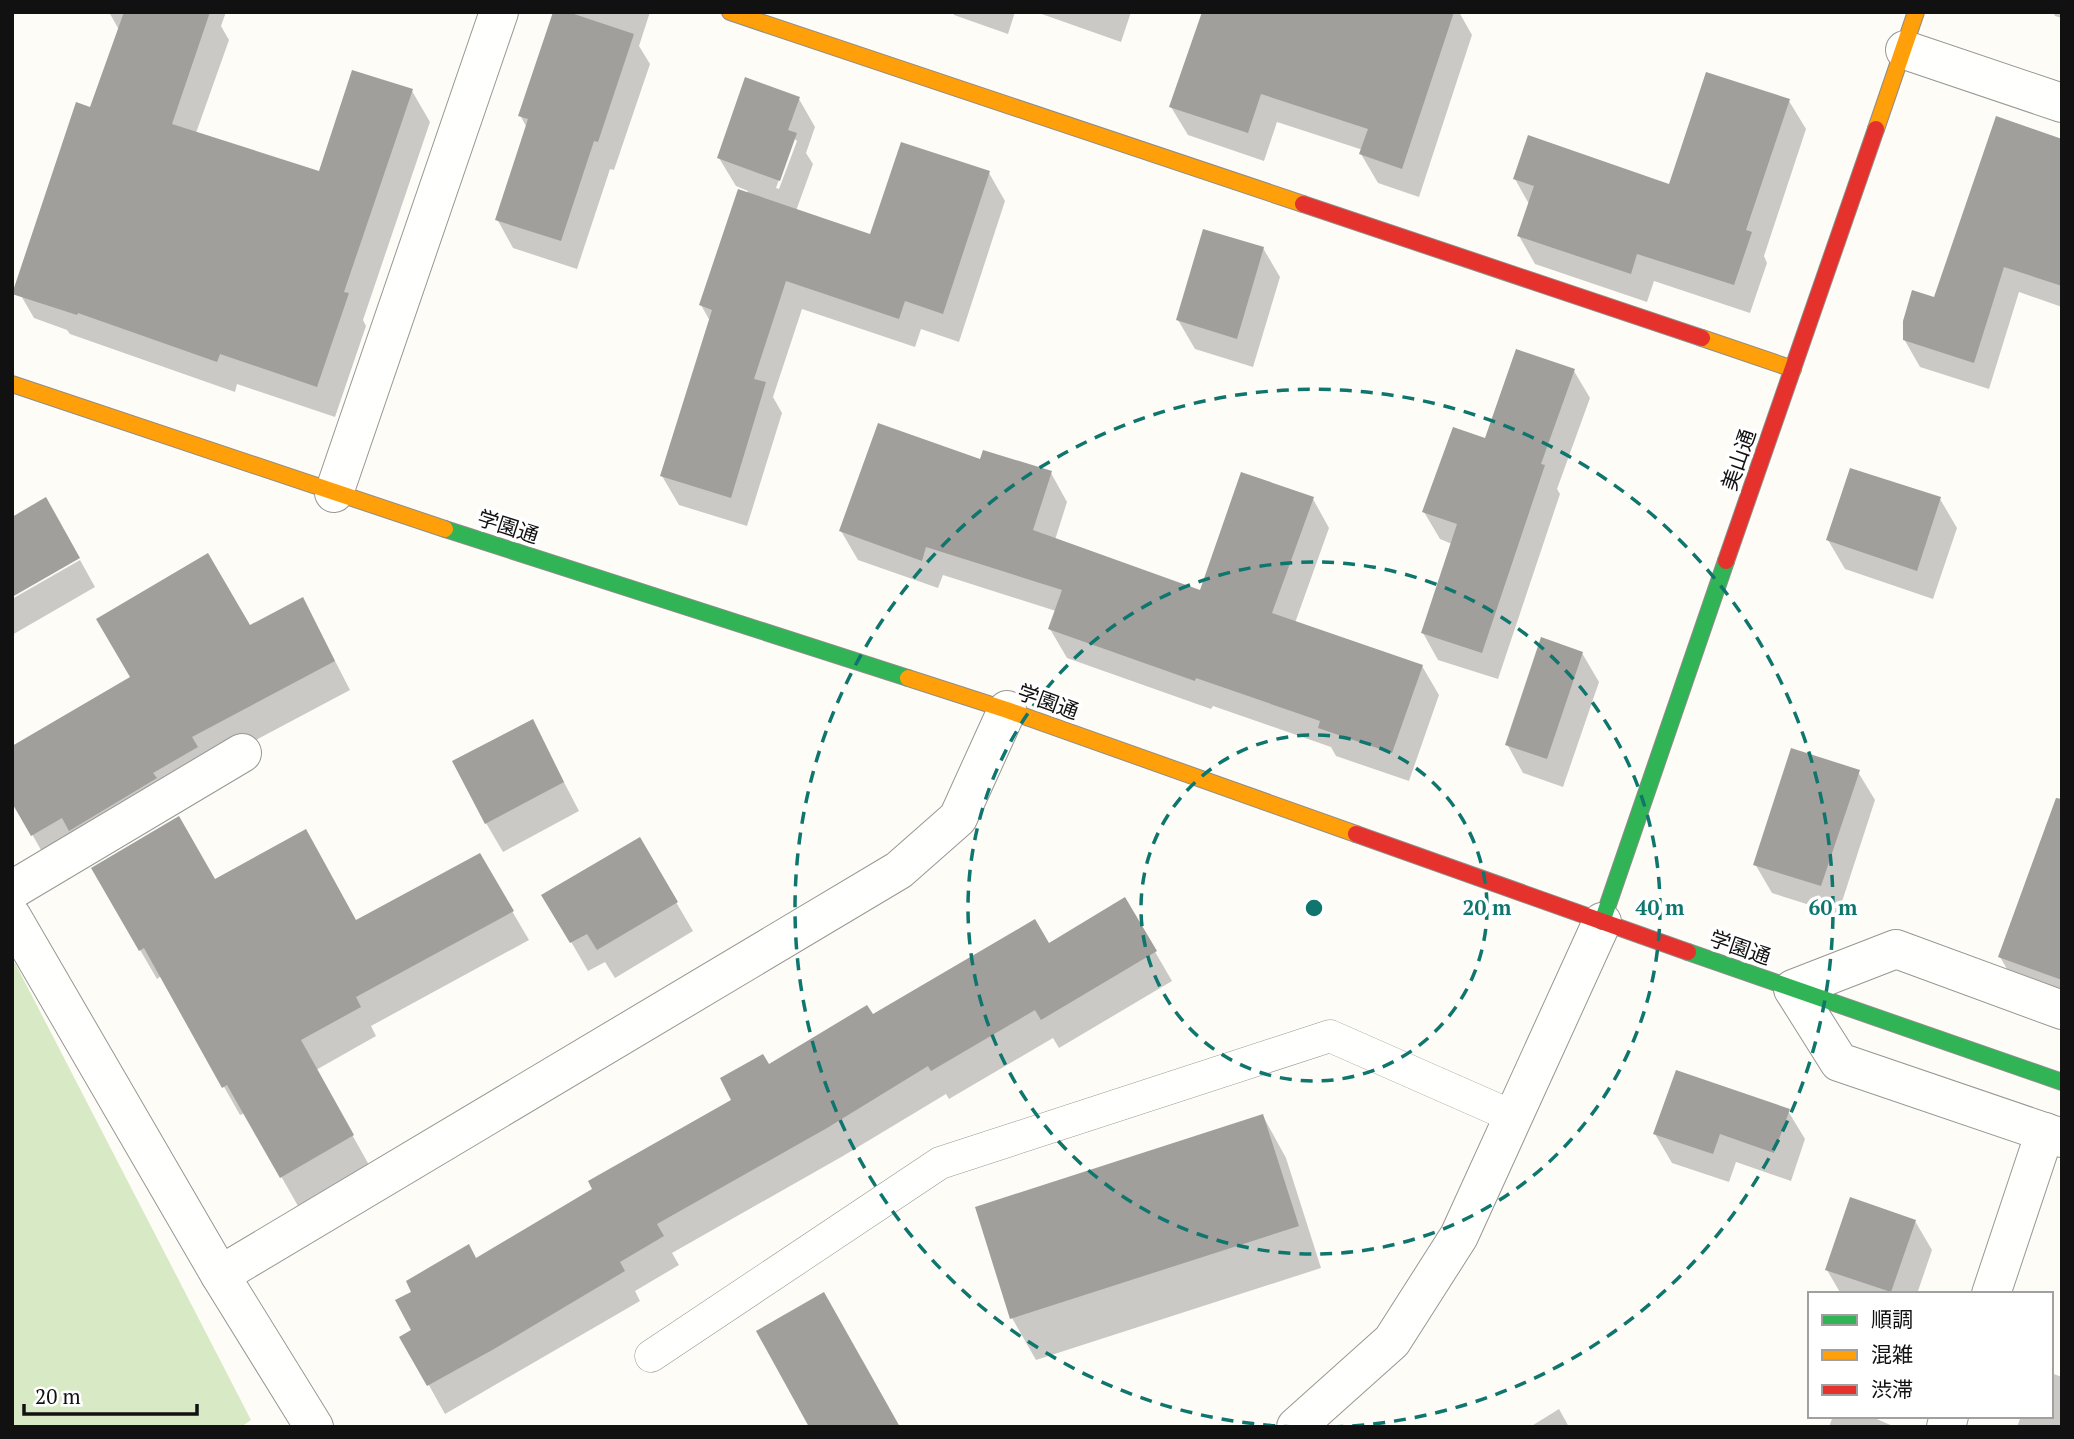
<svg xmlns="http://www.w3.org/2000/svg" width="2074" height="1439" font-family="'PT Serif','Noto Sans JP',serif">
	<style>
		.forest { fill: #d8eac5 }
		.shadow { fill: #0003; fill-rule: evenodd }
		.building { fill: #a19f9c }
		.lines { fill: none; stroke-linecap: round; stroke-linejoin: round }
		.lane-casing { stroke: #979795; stroke-width: 33 }
		.street-casing { stroke: #979795; stroke-width: 40 }
		.fast-casing { stroke: #8e8d8b; stroke-width: 18 }
		.slow-casing { stroke: #8e8d8b; stroke-width: 18 }
		.jam-casing { stroke: #8e8d8b; stroke-width: 18 }
		.lane { stroke: #fffffe; stroke-width: 32 }
		.street { stroke: #fffffe; stroke-width: 38 }
		.fast { stroke: #30b455; stroke-width: 16 }
		.slow { stroke: #ff9f0a; stroke-width: 16 }
		.jam { stroke: #e5322d; stroke-width: 16 }
		.ring { fill: none; stroke: #0f766e; stroke-width: 3.5; stroke-dasharray: 12 9 }
		.labels { text-anchor: middle; stroke-width: 7; stroke-linejoin: round; paint-order: stroke }
		.street-label { font-size: 21px; fill: #111; stroke: #fff }
		.centre { fill: #0f766e; stroke: #fff; stroke-width: 3.5 }
		.ring-label { font-size: 21px; text-anchor: middle; font-weight: bold; fill: #0f766e; stroke: #fff; stroke-width: 7; stroke-linejoin: round; paint-order: stroke }
	</style>
	<rect width="100%" height="100%" fill="#fdfcf7"/>
	<path class="forest" d="M12,963H15L251,1420L241,1427H12Z"/>
	<g class="shadow">
		<path d="M109,12H226L221,26L229,40L196,133L320,173L412,91L430,122L363,320L366,326L335,417L237,384L235,392L70,334L67,330L34,318L16,287L91,109L119,30Z"/>
		<path d="M554,12H650L639,46L650,64L614,170L610,169L577,269L513,248L497,219L527,128L520,115Z"/>
		<path d="M953,12H1015L1008,34L954,15Z"/>
		<path d="M1036,12H1131L1121,42Z"/>
		<path d="M1204,12H1459L1472,35L1419,197L1378,183L1361,154L1363,150L1277,122L1264,161L1188,135L1171,107Z"/>
		<path d="M2053,12H2062V18L2055,16Z"/>
		<path d="M799,99L815,127L806,153L813,164L796,211L871,236L989,173L1005,201L959,342L921,329L915,347L802,309L773,397L782,413L747,526L679,505L662,476L710,321L701,305L748,191L736,186L719,158ZM794,138L797,141L779,189L776,188Z"/>
		<path d="M1789,101L1806,129L1764,256L1767,263L1750,313L1654,281L1647,302L1535,264L1519,236L1529,204L1515,179L1670,186Z"/>
		<path d="M2062,141V307L2019,292L1989,389L1920,367L1904,339Z"/>
		<path d="M1263,248L1280,277L1253,367L1195,349L1178,320Z"/>
		<path d="M1574,371L1590,398L1557,489L1560,494L1498,679L1438,660L1423,633L1452,544L1440,539L1424,512L1486,440Z"/>
		<path d="M981,461L1051,473L1067,502L1055,540L1201,592L1313,499L1329,528L1295,623L1422,666L1439,695L1409,781L1336,756L1331,747L1213,706L1211,709L1067,658L1050,629L1056,611L943,575L938,588L858,560L841,531Z"/>
		<path d="M1940,499L1957,528L1933,599L1845,569L1828,540Z"/>
		<path d="M80,560L95,587L12,635V599Z"/>
		<path d="M250,627L318,628L350,690L207,766L49,864L12,799Z"/>
		<path d="M1582,653L1599,682L1563,787L1523,773L1507,744Z"/>
		<path d="M532,721L579,811L503,852L486,823Z"/>
		<path d="M1858,772L1875,800L1838,914L1772,893L1755,864Z"/>
		<path d="M639,839L693,931L615,978L605,962L588,971L544,895Z"/>
		<path d="M2062,854V1002L2017,986L2000,957Z"/>
		<path d="M479,855L529,940L371,1026L376,1036L316,1070L369,1165L298,1206L245,1113L240,1115L161,976L157,979L93,869L214,882L356,922Z"/>
		<path d="M1125,900L1172,981L1059,1048L1053,1038L949,1099L946,1094L843,1156L672,1253L679,1265L635,1291L640,1301L445,1414L402,1337L413,1330L476,1260L594,1190L733,1100L769,1067L872,1016L1049,945Z"/>
		<path d="M1788,1111L1805,1139L1791,1181L1736,1162L1729,1182L1672,1163L1655,1134Z"/>
		<path d="M1263,1116L1286,1158L1321,1268L1036,1360L1012,1318Z"/>
		<path d="M1915,1221L1932,1250L1917,1294H1841L1827,1270Z"/>
		<path d="M2051,1373L2062,1377V1427H2017L2021,1416H2051Z"/>
		<path d="M1559,1409L1569,1427H1530Z"/>
		<path d="M1833,1416H1870L1895,1427H1829Z"/>
	</g>
	<g class="building">
		<path d="M124,12H210L172,124L319,171L352,70L413,89L344,292L349,293L317,387L220,354L217,362L78,313L77,315L12,294L76,102L90,107Z"/>
		<path d="M553,12H568L634,34L598,142L594,141L561,241L495,220L528,119L518,116Z"/>
		<path d="M1202,12H1454L1402,169L1359,154L1368,129L1261,94L1248,133L1169,107Z"/>
		<path d="M1706,72L1790,99L1746,230L1752,232L1734,285L1637,254L1631,274L1517,236L1534,186L1513,179L1528,135L1669,184Z"/>
		<path d="M745,77L800,97L788,130L797,133L780,181L717,158Z"/>
		<path d="M1996,116L2062,139V286L2004,267L1974,363L1903,340V321L1912,290L1934,297Z"/>
		<path d="M901,142L990,171L943,314L905,301L899,319L786,281L754,379L766,382L731,498L660,476L712,310L699,305L738,189L870,234Z"/>
		<path d="M1203,229L1264,247L1237,339L1176,320Z"/>
		<path d="M1516,349L1575,369L1541,464L1545,465L1482,653L1421,633L1457,524L1422,512L1453,427L1485,438Z"/>
		<path d="M878,423L980,459L983,450L1052,471L1033,530L1200,590L1241,472L1314,497L1272,613L1423,665L1392,753L1318,728L1320,721L1196,678L1195,681L1048,629L1062,590L926,547L922,561L839,531Z"/>
		<path d="M1850,468L1941,497L1917,571L1826,540Z"/>
		<path d="M46,497L80,558L12,597V517Z"/>
		<path d="M208,553L250,625L303,597L335,661L192,737L198,747L153,773L157,778L69,831L62,818L31,836L12,803V746L130,677L96,619Z"/>
		<path d="M1541,637L1583,652L1547,759L1505,745Z"/>
		<path d="M533,719L564,782L485,824L452,761Z"/>
		<path d="M1791,748L1860,770L1821,886L1753,865Z"/>
		<path d="M2056,798L2062,799V980L1998,957Z"/>
		<path d="M179,816L215,879L306,829L356,920L480,853L514,911L356,997L361,1007L301,1040L354,1135L280,1178L227,1085L222,1088L144,948L139,951L91,868Z"/>
		<path d="M640,837L678,902L597,950L587,934L570,943L541,895Z"/>
		<path d="M1125,897L1157,951L1041,1020L1035,1010L931,1071L928,1066L827,1128L657,1224L664,1236L620,1262L625,1271L494,1349L427,1386L399,1337L411,1330L395,1300L411,1292L406,1281L469,1244L476,1258L592,1189L588,1181L731,1100L720,1078L763,1054L769,1064L867,1005L873,1014L1035,919L1049,943Z"/>
		<path d="M1676,1070L1790,1109L1774,1153L1720,1134L1713,1154L1653,1134Z"/>
		<path d="M1263,1114L1299,1226L1010,1319L975,1207Z"/>
		<path d="M1850,1197L1916,1220L1891,1292L1825,1270Z"/>
		<path d="M824,1292L900,1427H809L756,1331Z"/>
	</g>
	<g class="lines">
		<defs>
			<path id="lane" d="M651,1356L940,1163L1330,1036L1514,1117"/>
			<g id="street">
				<path d="M1905,50L2062,103"/>
				<path d="M334,493L499,12"/>
				<path d="M12,890L242,753"/>
				<path d="M12,917L220,1275L314,1427"/>
				<path d="M2062,1010L1896,949L1793,989L1839,1062L2062,1138"/>
				<path d="M220,1275L899,870L958,818L1007,710"/>
				<path d="M1991,1294L2045,1132"/>
				<path d="M1296,1427L1392,1341L1459,1236L1602,922"/>
				<path d="M1946,1427L1949,1416"/>
			</g>
			<g id="fast">
				<path d="M445,529L908,678"/>
				<path d="M1602,922L1726,561"/>
				<path d="M1688,952L2062,1082"/>
			</g>
			<g id="slow">
				<path d="M730,12L1303,204"/>
				<path d="M1876,129L1916,12"/>
				<path d="M1702,338L1793,369"/>
				<path d="M12,384L445,529"/>
				<path d="M908,678L1007,710L1356,834"/>
			</g>
			<g id="jam">
				<path d="M1303,204L1702,338"/>
				<path d="M1726,561L1876,129"/>
				<path d="M1356,834L1688,952"/>
			</g>
		</defs>
		<use href="#lane" class="lane-casing"/>
		<use href="#street" class="street-casing"/>
		<use href="#fast" class="fast-casing"/>
		<use href="#slow" class="slow-casing"/>
		<use href="#jam" class="jam-casing"/>
		<use href="#lane" class="lane"/>
		<use href="#street" class="street"/>
		<use href="#fast" class="fast"/>
		<use href="#slow" class="slow"/>
		<use href="#jam" class="jam"/>
	</g>
	<g class="ring">
		<circle cx="1314" cy="908" r="173"/>
		<circle cx="1314" cy="908" r="346"/>
		<path d="M1296 1427A519 519 0 1 1 1332 1427"/>
	</g>
	<g class="labels">
		<g class="street-label">
			<text transform="translate(1739 460) rotate(-71)" y="7">美山通</text>
			<text transform="translate(508 527) rotate(18)" y="7">学園通</text>
			<text transform="translate(1048 702) rotate(20)" y="7">学園通</text>
			<text transform="translate(1740 948) rotate(19)" y="7">学園通</text>
		</g>
	</g>
	<circle cx="1314" cy="908" r="10" class="centre"/>
	<g class="ring-label">
		<text x="1487" y="915">20 m</text>
		<text x="1660" y="915">40 m</text>
		<text x="1833" y="915">60 m</text>
	</g>
	<rect width="2074" height="1439" fill="none" stroke="#111111" stroke-width="28"/>
	<rect x="1808" y="1292" width="245" height="126" fill="#ffffff" stroke="#a0a0a0" stroke-width="2"/>
	<rect x="1822" y="1315" width="35" height="10" fill="#30b455" stroke="#a0a0a0" stroke-width="2"/>
	<text x="1871" y="1327" font-size="21" fill="#111111">順調</text>
	<rect x="1822" y="1350" width="35" height="10" fill="#ff9f0a" stroke="#a0a0a0" stroke-width="2"/>
	<text x="1871" y="1362" font-size="21" fill="#111111">混雑</text>
	<rect x="1822" y="1385" width="35" height="10" fill="#e5322d" stroke="#a0a0a0" stroke-width="2"/>
	<text x="1871" y="1397" font-size="21" fill="#111111">渋滞</text>
	<path d="M24 1404v10h173v-10" fill="none" stroke="#111111" stroke-width="3.5"/>
	<text x="35" y="1404" font-size="21" fill="#111111" stroke="#ffffff" stroke-width="5" paint-order="stroke">20 m</text>
</svg>
